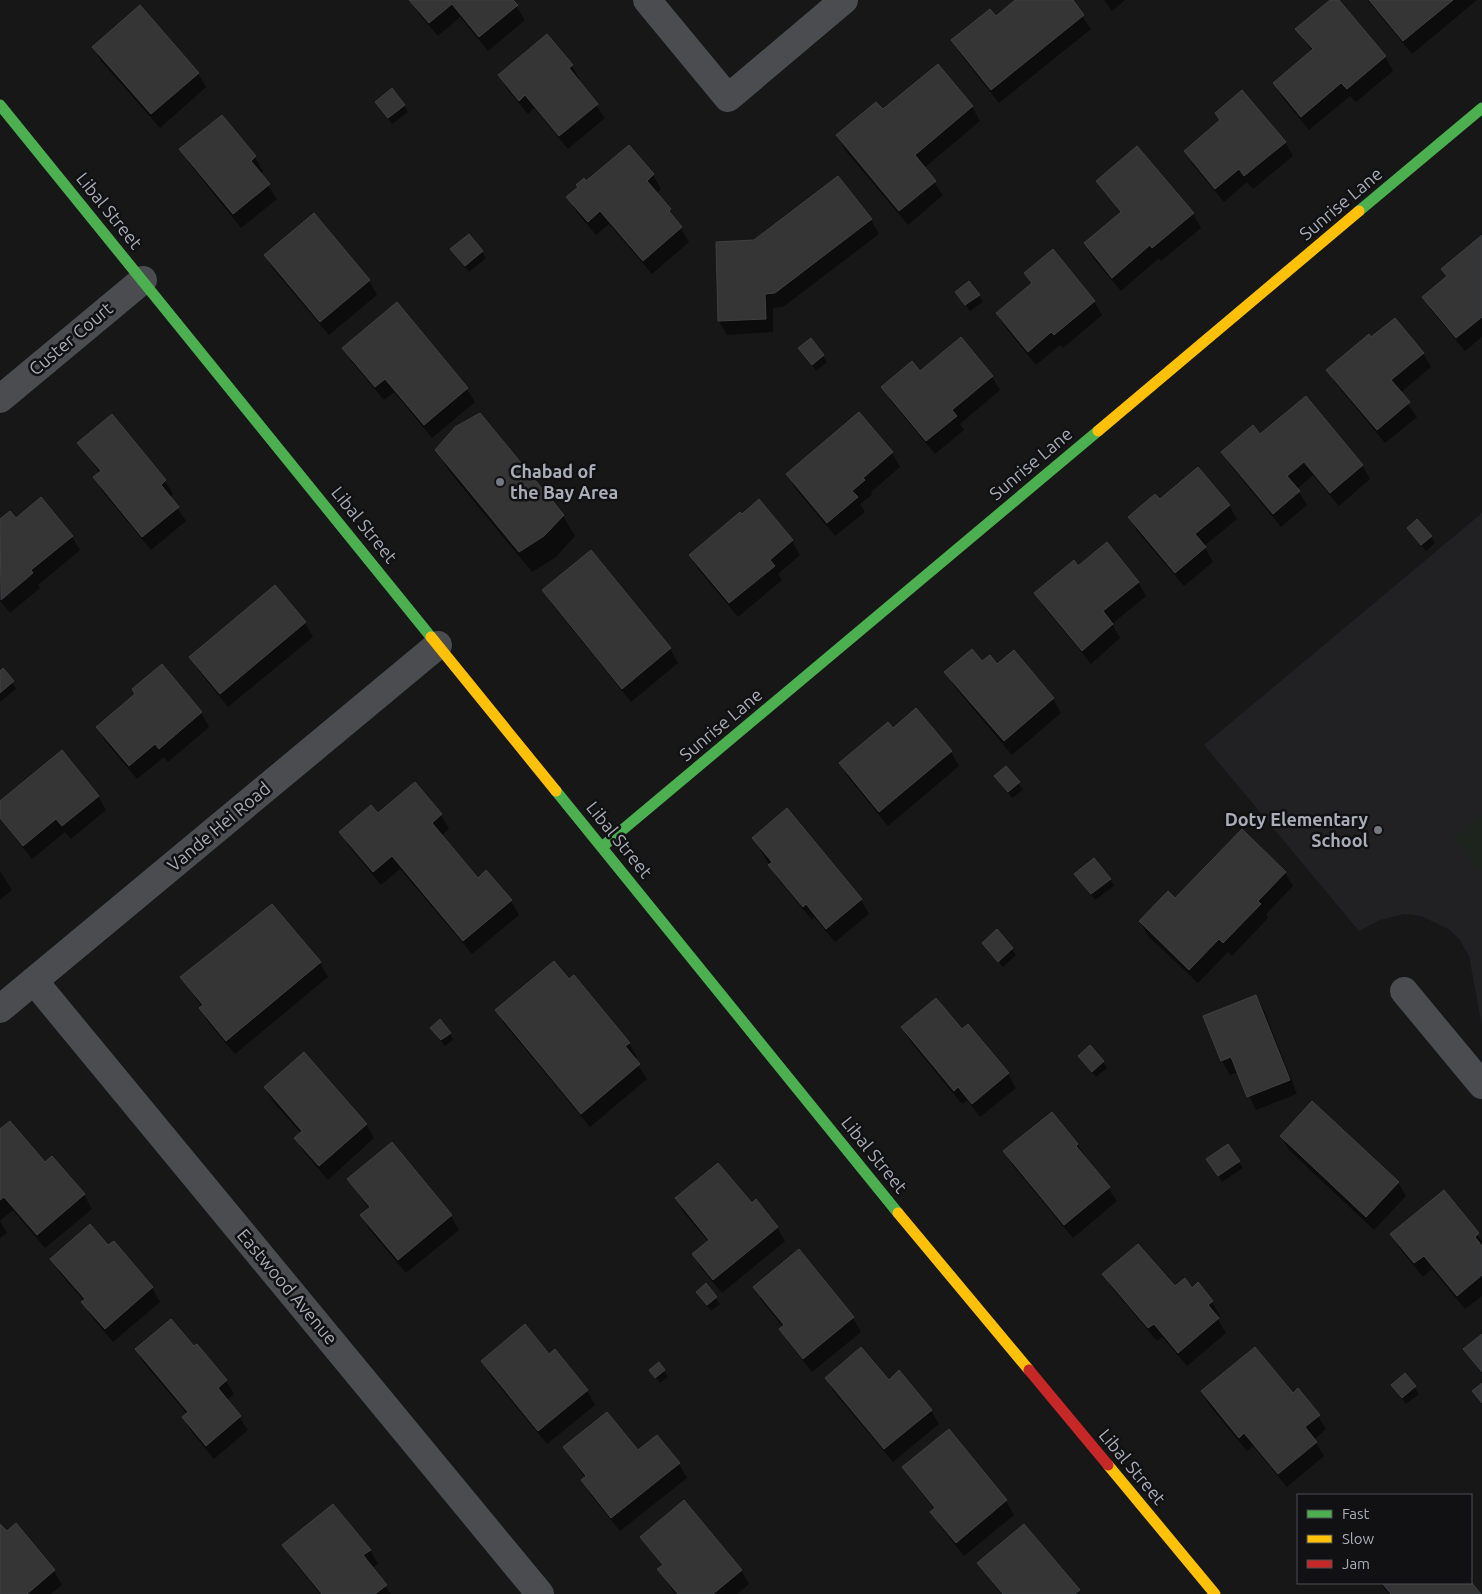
<svg xmlns="http://www.w3.org/2000/svg" width="1482" height="1594" font-family="Ubuntu,sans-serif">
	<style>
		.built { fill: #212123 }
		.green { fill: #1d241e }
		.shadow { fill: #0007 }
		.building { fill: #353536; stroke: #3f4043 }
		.lines { fill: none; stroke-linecap: round; stroke-linejoin: round }
		.street { stroke: #4b4c50; stroke-width: 28 }
		.fast { stroke: #4caf50; stroke-width: 11 }
		.slow { stroke: #ffc107; stroke-width: 11 }
		.jam { stroke: #c62828; stroke-width: 11 }
		.poi-dot { fill: #757880; stroke: #111113; stroke-width: 2 }
		.labels { text-anchor: middle; stroke-width: 5; stroke-linejoin: round; paint-order: stroke }
		.street-label { font-size: 18px; fill: #a8adb8; stroke: #111113 }
		.poi-label { font-size: 18px; font-weight: bold; fill: #a8adb8; stroke: #111113; text-anchor: start }
	</style>
	<rect width="100%" height="100%" fill="#171717"/>
	<path class="built" d="M1482,513V1026L1469,956L1460,940L1450,930L1421,916L1404,914L1380,920L1359,931L1204,745Z"/>
	<path class="green" d="M1482,814V873L1453,838Z"/>
	<g class="shadow">
		<path d="M411,0H512L525,20L488,51L460,17L438,36L418,13Z"/>
		<path d="M1017,0H1071L1091,29L999,103L961,55L953,41L995,18Z"/>
		<path d="M1104,0H1125L1112,11Z"/>
		<path d="M1332,0H1337L1385,57L1393,71L1356,102L1350,96L1309,130L1282,97L1274,83L1312,51L1297,29Z"/>
		<path d="M1367,0H1477L1412,54Z"/>
		<path d="M93,47L198,73L206,87L160,128L101,61Z"/>
		<path d="M572,66L580,80L578,81L605,118L568,149L534,108L528,114L507,89L499,75Z"/>
		<path d="M937,66L972,107L980,121L924,168L943,195L908,225L845,150L837,136L883,111Z"/>
		<path d="M376,102L404,105L408,112L392,124Z"/>
		<path d="M1285,142L1293,156L1253,189L1247,182L1224,202L1193,165L1185,151Z"/>
		<path d="M181,149L255,157L263,171L260,174L277,199L241,228L189,163Z"/>
		<path d="M653,175L661,189L656,193L670,210L689,242L652,274L609,224L596,235L576,211L568,198L586,182Z"/>
		<path d="M1097,182L1193,214L1201,228L1161,261L1159,258L1121,291L1093,258L1085,244L1121,214Z"/>
		<path d="M871,220L879,234L783,307L773,308V332L727,335L719,321L755,241Z"/>
		<path d="M469,235L486,258L469,272L456,256Z"/>
		<path d="M1482,237V337L1465,351L1432,311L1424,297L1448,277Z"/>
		<path d="M265,255L369,281L377,295L329,335L273,269Z"/>
		<path d="M1026,273L1094,301L1102,315L1063,348L1060,345L1036,365L1005,327L997,314L1032,284Z"/>
		<path d="M979,295L983,302L970,311L961,299Z"/>
		<path d="M1371,339L1423,353L1431,367L1400,393L1417,417L1385,443L1336,384L1328,370Z"/>
		<path d="M811,340L827,362L816,371L800,348Z"/>
		<path d="M344,348L466,388L475,402L432,438L394,392L384,400L352,362Z"/>
		<path d="M920,373L992,377L1000,390L960,424L964,430L935,454L891,401L883,387Z"/>
		<path d="M859,413L892,453L900,467L871,492L872,495L860,504L865,512L835,536L795,488L787,474Z"/>
		<path d="M1260,436L1362,465L1370,479L1339,506L1313,475L1297,489L1307,505L1281,527L1231,466L1223,452Z"/>
		<path d="M78,443L165,481L173,494L170,497L186,521L151,550L103,492L95,478L100,473Z"/>
		<path d="M437,450L563,516L575,536L556,557L532,572L449,471Z"/>
		<path d="M759,501L792,541L800,555L778,574L782,580L738,617L698,569L690,555Z"/>
		<path d="M1159,501L1229,505L1237,519L1204,546L1213,562L1184,586L1137,531L1129,517Z"/>
		<path d="M10,513L16,520L72,537L80,550L38,585L40,588L10,613L0,601V521Z"/>
		<path d="M1408,528L1431,537L1435,543L1426,551Z"/>
		<path d="M591,551L670,649L678,663L631,702L552,604L544,590Z"/>
		<path d="M1078,568L1138,582L1146,596L1112,624L1120,638L1091,664L1044,607L1036,594Z"/>
		<path d="M305,623L313,637L228,707L199,671L191,657Z"/>
		<path d="M1013,652L1053,699L1061,713L1012,755L954,686L946,672L982,663L997,665Z"/>
		<path d="M162,666L201,713L209,727L168,762L164,757L137,779L105,741L97,727L136,694Z"/>
		<path d="M0,673L12,682L16,689L0,702Z"/>
		<path d="M916,710L951,752L959,766L888,826L848,777L840,763L893,729Z"/>
		<path d="M1006,767L1023,790L1012,798L996,776Z"/>
		<path d="M415,784L441,815L449,829L441,836L478,880L511,901L519,915L472,954L400,869L381,885L349,846L341,832L378,815Z"/>
		<path d="M98,796L106,810L71,839L65,832L32,859L0,819V803Z"/>
		<path d="M787,810L861,900L869,914L835,942L814,917L812,920L778,879L753,838Z"/>
		<path d="M0,871L12,890L0,900Z"/>
		<path d="M1285,873L1293,886L1266,914L1268,918L1232,956L1228,952L1198,983L1148,936L1140,922L1175,900Z"/>
		<path d="M1076,874L1110,879L1114,886L1095,900Z"/>
		<path d="M997,931L1016,955L1003,967L983,943Z"/>
		<path d="M320,963L328,977L235,1054L208,1022L200,1008L202,1007L182,978Z"/>
		<path d="M1256,996L1264,1010L1297,1094L1256,1110L1238,1072L1230,1075L1222,1061L1205,1016Z"/>
		<path d="M497,1011L629,1043L637,1057L634,1059L647,1079L590,1127L505,1025Z"/>
		<path d="M902,1027L961,1031L1008,1074L1016,1088L980,1117L967,1100L962,1104L910,1041Z"/>
		<path d="M431,1028L450,1033L453,1040L445,1046Z"/>
		<path d="M1079,1056L1103,1062L1107,1068L1096,1077Z"/>
		<path d="M265,1088L366,1124L374,1138L328,1180L304,1152L296,1138L301,1133L273,1102Z"/>
		<path d="M0,1131L84,1195L92,1209L45,1248L13,1210L0,1221L7,1233L0,1238Z"/>
		<path d="M1281,1136L1398,1182L1406,1196L1374,1230L1289,1150Z"/>
		<path d="M392,1144L451,1216L459,1230L406,1273L369,1229L361,1215L369,1209L349,1180Z"/>
		<path d="M1077,1144L1117,1201L1073,1238L1013,1166L1005,1152Z"/>
		<path d="M1239,1162L1243,1168L1222,1182L1212,1166Z"/>
		<path d="M1444,1192L1482,1241V1296L1465,1309L1432,1269L1423,1277L1400,1249L1392,1235Z"/>
		<path d="M676,1199L751,1205L777,1227L785,1241L722,1293L701,1268L693,1254L709,1242L684,1213Z"/>
		<path d="M114,1242L152,1288L160,1302L113,1342L91,1316L84,1301L60,1273L52,1259L108,1247Z"/>
		<path d="M799,1251L853,1318L861,1332L812,1372L789,1343L781,1329L783,1327L762,1301L754,1287Z"/>
		<path d="M1104,1274L1175,1288L1192,1289L1197,1284L1212,1302L1220,1316L1217,1318L1226,1333L1187,1366L1162,1337L1157,1341L1112,1288Z"/>
		<path d="M698,1292L716,1298L720,1304L711,1311Z"/>
		<path d="M1482,1335V1374L1465,1349Z"/>
		<path d="M194,1348L226,1381L234,1394L227,1400L248,1430L214,1459L191,1431L183,1417L187,1414L144,1363L136,1349Z"/>
		<path d="M549,1356L587,1391L595,1405L547,1444L490,1375L482,1361Z"/>
		<path d="M650,1370L664,1371L668,1377L660,1383Z"/>
		<path d="M1405,1375L1419,1394L1406,1404L1392,1386Z"/>
		<path d="M826,1378L888,1381L931,1410L939,1424L893,1462L834,1392Z"/>
		<path d="M1202,1392L1293,1394L1318,1416L1326,1429L1314,1440L1324,1456L1287,1487L1253,1446L1247,1451L1210,1406Z"/>
		<path d="M949,1431L1006,1501L1014,1515L964,1556L940,1526L932,1512L935,1510L912,1481L904,1468Z"/>
		<path d="M564,1448L637,1452L679,1464L687,1478L620,1531L590,1494L582,1480L585,1478Z"/>
		<path d="M0,1525L6,1533L16,1525L54,1571L62,1585L51,1594H0Z"/>
		<path d="M642,1537L741,1570L749,1584L737,1594H675L659,1570L663,1567Z"/>
		<path d="M284,1545L370,1550L378,1564L372,1568L391,1594H320L292,1559Z"/>
		<path d="M979,1564L1079,1591L1080,1594H1001Z"/>
		<path d="M1380,1583H1470L1479,1594H1389Z"/>
	</g>
	<g class="building">
		<path d="M409,0H513L518,5L479,37L452,4L429,23Z"/>
		<path d="M1015,0H1073L1084,15L991,90L951,40L990,9L996,16Z"/>
		<path d="M1330,0H1339L1386,56L1347,89L1341,83L1301,117L1273,83L1313,49L1295,29Z"/>
		<path d="M1369,0H1453L1403,41Z"/>
		<path d="M140,5L199,73L151,114L92,47Z"/>
		<path d="M547,34L573,65L569,68L598,104L559,136L525,95L519,101L498,75Z"/>
		<path d="M938,64L973,106L915,155L936,181L899,211L836,135L876,102L883,109Z"/>
		<path d="M392,88L405,105L388,118L375,102Z"/>
		<path d="M1242,90L1286,142L1244,176L1239,169L1215,189L1184,151L1220,120L1215,113Z"/>
		<path d="M222,115L256,156L251,161L270,184L233,214L179,149Z"/>
		<path d="M629,145L654,174L647,181L671,209L669,211L682,227L643,261L600,211L588,222L566,197L578,187L576,185L584,178L586,181Z"/>
		<path d="M1137,146L1194,213L1152,248L1150,245L1112,278L1084,243L1121,212L1096,181Z"/>
		<path d="M838,176L872,219L775,293L765,294L766,319L718,321L716,242L754,240Z"/>
		<path d="M314,213L370,280L320,322L264,255Z"/>
		<path d="M469,234L483,251L465,266L450,249Z"/>
		<path d="M1482,235V317L1456,338L1422,297L1447,276L1441,269Z"/>
		<path d="M1053,249L1095,301L1054,335L1051,332L1028,352L996,313L1032,283L1024,273Z"/>
		<path d="M969,281L980,295L965,305L955,292Z"/>
		<path d="M397,302L468,388L424,425L385,379L375,387L342,348Z"/>
		<path d="M1395,318L1424,353L1391,380L1410,402L1377,430L1326,370L1369,334L1371,337Z"/>
		<path d="M961,337L993,376L952,410L957,416L926,441L881,387L912,361L920,371Z"/>
		<path d="M811,338L824,355L812,365L798,348Z"/>
		<path d="M1306,396L1363,465L1330,493L1304,462L1287,476L1300,491L1273,514L1221,452L1253,425L1260,434Z"/>
		<path d="M859,412L893,452L863,478L865,480L852,491L858,497L827,523L786,474Z"/>
		<path d="M480,413L564,515L544,536L519,552L435,450L455,427Z"/>
		<path d="M112,414L166,480L161,485L179,507L142,537L93,477L101,471L77,443Z"/>
		<path d="M1198,467L1230,505L1195,534L1206,547L1175,573L1128,517L1155,494L1160,499Z"/>
		<path d="M41,497L73,536L31,570L33,573L1,600L0,519L10,511L16,518Z"/>
		<path d="M759,499L793,540L770,560L775,566L729,603L689,555L740,512L742,514Z"/>
		<path d="M1417,519L1432,536L1421,545L1407,528Z"/>
		<path d="M1107,542L1139,582L1103,611L1113,624L1082,651L1034,593L1074,560L1078,566Z"/>
		<path d="M591,550L671,648L622,689L542,590Z"/>
		<path d="M275,585L306,622L220,694L189,657Z"/>
		<path d="M972,649L982,661L990,655L997,664L1014,650L1054,698L1004,741L944,672Z"/>
		<path d="M162,664L202,712L159,749L155,744L129,766L96,727L135,694L132,689Z"/>
		<path d="M3,668L14,681L0,693V671Z"/>
		<path d="M916,708L952,751L879,812L839,763L888,722L893,728Z"/>
		<path d="M62,750L99,796L62,826L56,819L23,846L0,818V801Z"/>
		<path d="M1006,766L1020,782L1008,792L994,776Z"/>
		<path d="M415,782L442,814L432,823L478,878L486,870L512,900L463,941L392,856L373,872L339,832L371,805L378,813Z"/>
		<path d="M787,808L862,899L826,929L806,904L803,907L768,865L772,862L752,838Z"/>
		<path d="M1242,829L1286,872L1258,901L1261,904L1223,943L1219,939L1189,970L1139,921L1168,891L1175,898Z"/>
		<path d="M1094,858L1111,879L1091,894L1074,874Z"/>
		<path d="M272,904L321,962L226,1041L199,1008L203,1005L180,977Z"/>
		<path d="M997,929L1013,948L998,962L982,943Z"/>
		<path d="M554,961L569,979L574,975L630,1043L625,1046L640,1064L581,1114L495,1010Z"/>
		<path d="M1256,995L1290,1080L1247,1097L1231,1057L1221,1061L1203,1016Z"/>
		<path d="M936,998L962,1029L968,1024L1009,1073L972,1104L958,1087L954,1091L901,1027Z"/>
		<path d="M440,1019L451,1033L441,1040L430,1028Z"/>
		<path d="M1090,1045L1104,1061L1092,1072L1078,1056Z"/>
		<path d="M304,1052L367,1124L319,1166L294,1138L302,1131L264,1087Z"/>
		<path d="M1312,1101L1399,1182L1366,1217L1280,1136Z"/>
		<path d="M1052,1112L1078,1144L1076,1146L1110,1187L1064,1225L1003,1151Z"/>
		<path d="M10,1121L45,1162L52,1156L85,1194L37,1235L4,1197L0,1200V1129Z"/>
		<path d="M392,1142L452,1215L398,1260L360,1215L370,1207L347,1179Z"/>
		<path d="M1228,1144L1240,1161L1218,1176L1206,1159Z"/>
		<path d="M718,1163L752,1203L756,1199L778,1227L713,1280L692,1254L709,1240L675,1198Z"/>
		<path d="M1444,1190L1479,1233L1475,1237L1482,1246V1275L1457,1296L1424,1256L1414,1263L1390,1234Z"/>
		<path d="M90,1224L108,1245L114,1241L153,1287L105,1329L81,1302L85,1299L50,1259Z"/>
		<path d="M1138,1244L1175,1286L1185,1278L1192,1288L1198,1282L1213,1301L1208,1305L1219,1318L1178,1353L1154,1324L1148,1328L1102,1274Z"/>
		<path d="M799,1249L854,1317L803,1359L779,1329L784,1325L753,1287Z"/>
		<path d="M706,1283L717,1297L707,1305L696,1292Z"/>
		<path d="M171,1319L194,1346L197,1344L227,1380L218,1388L241,1416L206,1446L182,1417L188,1412L135,1349Z"/>
		<path d="M525,1324L549,1354L555,1349L588,1390L538,1431L481,1361Z"/>
		<path d="M1482,1334V1372L1463,1349Z"/>
		<path d="M861,1347L889,1380L899,1370L932,1410L884,1449L825,1378Z"/>
		<path d="M1255,1347L1293,1393L1298,1388L1320,1415L1305,1427L1317,1442L1278,1474L1244,1433L1239,1438L1201,1391Z"/>
		<path d="M659,1362L665,1370L655,1378L649,1370Z"/>
		<path d="M1405,1373L1416,1386L1402,1398L1391,1385Z"/>
		<path d="M1482,1383V1403L1472,1391Z"/>
		<path d="M607,1412L638,1450L657,1435L680,1463L611,1518L581,1480L586,1476L563,1447Z"/>
		<path d="M949,1429L1007,1500L956,1543L930,1512L935,1508L902,1467Z"/>
		<path d="M684,1500L742,1570L713,1594H678L657,1569L663,1565L640,1537Z"/>
		<path d="M333,1504L371,1550L363,1555L387,1585L375,1594H322L282,1545Z"/>
		<path d="M16,1523L55,1570L27,1594H0V1524L7,1531Z"/>
		<path d="M1024,1524L1080,1590L1075,1594H1003L977,1563Z"/>
		<path d="M1471,1582L1481,1594H1391L1382,1583Z"/>
	</g>
	<g class="lines">
		<g class="street">
			<path d="M647,0L728,98L844,0"/>
			<path d="M0,399L143,280"/>
			<path d="M34,981L540,1594"/>
			<path d="M1404,991L1482,1085"/>
			<path d="M0,1009L438,645"/>
		</g>
		<g class="fast">
			<path d="M0,105L431,637"/>
			<path d="M1359,211L1482,108"/>
			<path d="M556,791L898,1213"/>
			<path d="M602,847L1098,431"/>
		</g>
		<g class="slow">
			<path d="M1098,431L1359,211"/>
			<path d="M431,637L556,791"/>
			<path d="M898,1213L1029,1370"/>
			<path d="M1108,1465L1215,1594"/>
		</g>
		<path class="jam" d="M1029,1370L1108,1465"/>
	</g>
	<g class="poi-dot">
		<circle cx="500" cy="482" r="5"/>
		<circle cx="1378" cy="830" r="5"/>
	</g>
	<g class="labels">
		<g class="street-label">
			<text transform="translate(1341 204) rotate(-40)" y="6">Sunrise Lane</text>
			<text transform="translate(109 211) rotate(51)" y="6">Libal Street</text>
			<text transform="translate(71 339) rotate(-40)" y="6">Custer Court</text>
			<text transform="translate(1031 464) rotate(-40)" y="6">Sunrise Lane</text>
			<text transform="translate(364 525) rotate(51)" y="6">Libal Street</text>
			<text transform="translate(721 725) rotate(-40)" y="6">Sunrise Lane</text>
			<text transform="translate(219 827) rotate(-40)" y="6">Vande Hei Road</text>
			<text transform="translate(619 840) rotate(51)" y="6">Libal Street</text>
			<text transform="translate(874 1155) rotate(51)" y="6">Libal Street</text>
			<text transform="translate(287 1287) rotate(50)" y="6">Eastwood Avenue</text>
			<text transform="translate(1132 1467) rotate(50)" y="6">Libal Street</text>
		</g>
		<g class="poi-label">
			<text x="510" y="478">Chabad of<tspan x="510" dy="21">the Bay Area</tspan></text>
			<text x="1368" y="826" text-anchor="end">Doty Elementary<tspan x="1368" dy="21">School</tspan></text>
		</g>
	</g>
	<rect x="1297" y="1494" width="175" height="90" fill="#111113" stroke="#4d4f55"/>
	<rect x="1307" y="1510" width="25" height="8" fill="#4caf50" stroke="#4d4f55"/>
	<text x="1342" y="1519" font-size="15" fill="#a8adb8">Fast</text>
	<rect x="1307" y="1535" width="25" height="8" fill="#ffc107" stroke="#4d4f55"/>
	<text x="1342" y="1544" font-size="15" fill="#a8adb8">Slow</text>
	<rect x="1307" y="1560" width="25" height="8" fill="#c62828" stroke="#4d4f55"/>
	<text x="1342" y="1569" font-size="15" fill="#a8adb8">Jam</text>
</svg>
